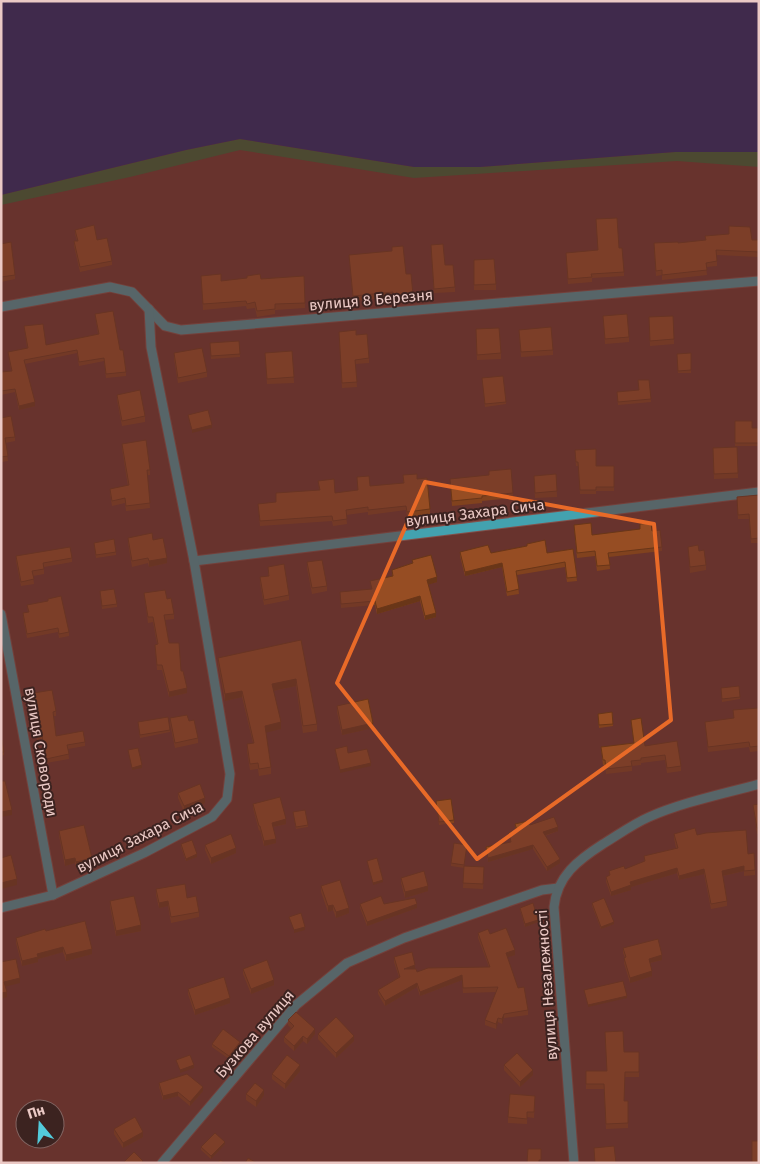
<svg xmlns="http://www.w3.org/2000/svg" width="760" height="1164" font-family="'Fira Sans',sans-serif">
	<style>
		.green { fill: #2b6436 }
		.water { fill: #112072 }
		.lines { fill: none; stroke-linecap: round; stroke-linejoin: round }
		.minor-casing { stroke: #82514b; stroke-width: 11 }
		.minor { stroke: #43a2af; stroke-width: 9 }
		.wall { fill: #81421e }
		.shaded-wall { fill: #693618 }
		.building { fill: #964d23; stroke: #693618 }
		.marked { fill: none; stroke: #e86a28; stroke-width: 4; stroke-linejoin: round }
		.labels { text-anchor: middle; stroke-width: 4; stroke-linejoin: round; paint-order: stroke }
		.street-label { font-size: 15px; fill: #ebc9c5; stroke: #3c2320 }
	</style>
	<rect width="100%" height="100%" fill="#68332d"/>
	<path class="green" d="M240,139L414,167H480L675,152H759V167L677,161L414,178L240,150L130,177L1,205V195L186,150Z"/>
	<path class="water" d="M1,1H759V152H675L480,167H414L240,139L186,150L1,195Z"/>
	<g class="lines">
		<defs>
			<g id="minor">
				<path d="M1,307L110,287L132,292L165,326L181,330L759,281"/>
				<path d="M194,561L759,492"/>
				<path d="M1,614L53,895"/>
				<path d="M1,908L53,895L144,853L212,817L227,799L230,774L194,561L151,347L149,309"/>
				<path d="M162,1163L296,1005L347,963L404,938L542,890L558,888"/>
				<path d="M574,1163L554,907C557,876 578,860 603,844C618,835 633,824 649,817C683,802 723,794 759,784"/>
			</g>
		</defs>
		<use href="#minor" class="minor-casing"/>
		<use href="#minor" class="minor"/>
	</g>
	<g class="wall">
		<path d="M75,230L97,240L112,261V265L80,272L74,246V241H77L75,234Z"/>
		<path d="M705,236L759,240V257L717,255V266L706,267L707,275L662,280V275L656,276L654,248L705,240Z"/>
		<path d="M1,243L15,275V279L1,282Z"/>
		<path d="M392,247L406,274L413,295V300L394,302L393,297L353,301L349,255L392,251Z"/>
		<path d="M619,248L624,272V276L592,278V282L568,284L566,258L598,251Z"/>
		<path d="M431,249L445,265L455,287V292L434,293Z"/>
		<path d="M474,260L496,284V290H474Z"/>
		<path d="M201,276L221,281L304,276L305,308L275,310V314L257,317L255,308L247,309L246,306L203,310Z"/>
		<path d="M95,314L120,350L126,372V376L106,378L104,361L79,366L77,353L25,364L35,406L19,410L15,392L1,395V372L11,371L8,352L27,348L24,326L46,345L98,334Z"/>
		<path d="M603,316L629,337V342L605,344Z"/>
		<path d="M673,316L674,344L650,346L649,317Z"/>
		<path d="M519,330L553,350V355L521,357Z"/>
		<path d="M356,335L369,358V363L355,364L357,387L342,388L339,336Z"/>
		<path d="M476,335L501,353V359L477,360Z"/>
		<path d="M239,341L240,357L211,359L210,343Z"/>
		<path d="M292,351L294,383L267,384L265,353Z"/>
		<path d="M174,353L207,372V377L178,383L174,359Z"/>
		<path d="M691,353V373H678L677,354Z"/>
		<path d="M482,378L506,402V404L485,407Z"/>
		<path d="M649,380L651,402L618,405L617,392L639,390Z"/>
		<path d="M117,395L145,416V422L122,426L117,400Z"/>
		<path d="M1,418L15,437V441L5,443L8,461L1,462Z"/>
		<path d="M735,421L752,428H759V446H735Z"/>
		<path d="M122,444L150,470V475H147L150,508L126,511L125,503L112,506L110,494V489L128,486L122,449Z"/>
		<path d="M737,447L738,478L714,479L713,448Z"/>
		<path d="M575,450L596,466H614V491H596V494H580L578,466H576Z"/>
		<path d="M556,474L557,497L535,498L534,476Z"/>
		<path d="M403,475L417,479L430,509V514L407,517L406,510L368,515V512L346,515L347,524L333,526L332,521L260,526L258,504L276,502L319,490L318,481L335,493L358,490L357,477L370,486L403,483Z"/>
		<path d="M450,479L513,493V498L482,501V503L452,506Z"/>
		<path d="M759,495V543H751L749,519H738L737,497Z"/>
		<path d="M574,525L592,535L652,531L662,547V551L609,557L610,569L597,571L595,556L577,558Z"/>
		<path d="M128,538L153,540L167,563L149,567L148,563L132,567L128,543Z"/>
		<path d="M94,543L116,552V555L96,558Z"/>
		<path d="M527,544L547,553L573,549L577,581L567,582L565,567L517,575L519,594L507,596L502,567L465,576L460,556V552L491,553L527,546Z"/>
		<path d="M688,547L699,551L706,565V570L690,573Z"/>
		<path d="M16,556L72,558V562L44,567V574L33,576L34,584L21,586L16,561Z"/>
		<path d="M412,560L437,582L428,584L436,617L425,620L420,601L377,614L375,605L341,608L340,592L371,589L370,581L392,576V570L412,563Z"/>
		<path d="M307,562L327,586V591L312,594L307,568Z"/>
		<path d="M268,567L289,595V600L264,605L260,583V577L268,576Z"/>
		<path d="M100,591L117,604V607L102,609Z"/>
		<path d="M144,593L167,599L174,614V619L165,620L169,643L181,671L187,693L169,697L162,670H157L155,645L157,644L153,622L148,623Z"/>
		<path d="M48,599L69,632V636L59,638L58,632L27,638L23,617V613L28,612L27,605L48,601Z"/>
		<path d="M301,640L317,724V731L303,733L296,686L273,691L281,729L266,732L271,767V774L259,776L258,769L250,770L247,751V744L253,743L242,697L225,701L218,664V658Z"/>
		<path d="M739,686L740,699L722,702L721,688Z"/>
		<path d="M28,694L56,711V716H54L56,736L85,742V746L68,749L69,759L46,763L42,739L37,740L34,713H30Z"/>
		<path d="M337,706L373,728L342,735L337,712Z"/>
		<path d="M759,708V751L750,752L749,747L708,752L705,722L734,719L733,710Z"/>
		<path d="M612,712L613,726L599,728L598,714Z"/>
		<path d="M170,718L189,721L198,738V743L175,748L170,724Z"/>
		<path d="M631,720L645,746L677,741L681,766V771L667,773L665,760L641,763V765L632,766V771L606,774L605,765H603L601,747L634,744Z"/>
		<path d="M138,722L170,730V732L140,738Z"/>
		<path d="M1,735L4,752V755L1,756Z"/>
		<path d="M178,793L205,803L184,812L178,798Z"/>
		<path d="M436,801L454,820V823L439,825Z"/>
		<path d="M253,804L286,824L273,827L276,843L264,846L260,830L259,831L253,808Z"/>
		<path d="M759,804V834H757L753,805Z"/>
		<path d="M293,812L308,825V827L296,829Z"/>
		<path d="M515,824L530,825L558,831L545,836L560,863L547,871L533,849L488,862L486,847L510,842L509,836V833L516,830Z"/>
		<path d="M59,831L92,863L76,867L75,863L65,866L59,836Z"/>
		<path d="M674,834L697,835L748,854L755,870V875L744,876V871L723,876L727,901V906L711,909L704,874L679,880L677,873L631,887V890L611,896L606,882V877L609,876V871L625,869L644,862V856L676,848L674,838Z"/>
		<path d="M181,844L197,857L186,861L181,847Z"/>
		<path d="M205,845L236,853L211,864L205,850Z"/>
		<path d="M467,847L464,866L484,873L483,889L463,888L464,868L451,866V863Z"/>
		<path d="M401,878L428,891L405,898L401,883Z"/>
		<path d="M321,886L349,913L336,918L333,910L328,912L321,892Z"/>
		<path d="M156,889L187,898L199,912V917L171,923L168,906L159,908L156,895Z"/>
		<path d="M110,901L141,931L116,936L110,907Z"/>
		<path d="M592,903L614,924L601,929L592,906Z"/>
		<path d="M360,904H384L417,908L367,926L360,908Z"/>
		<path d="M520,908L538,922L525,927L520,910Z"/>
		<path d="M46,931L92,954L66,961L63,952L38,959V962L22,966L16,943V938Z"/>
		<path d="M478,933L490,934L515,955L507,957L518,988L528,1010V1015L504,1018L502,1024L498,1022L496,1029L485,1025V1020L497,992L463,993L462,980L420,996L417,987L385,1006L378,994V990L399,977L394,962V957L415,969L417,972L489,967L478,938Z"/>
		<path d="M623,948L662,960L650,963L652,976L630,983L624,963L625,958L623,953Z"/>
		<path d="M243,969L274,985L251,994L243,974Z"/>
		<path d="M188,989L230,1003L195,1015L188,994Z"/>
		<path d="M288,1020L315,1034L307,1044L303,1041L294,1051L284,1042V1037L291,1028L288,1025Z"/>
		<path d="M318,1034L354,1041L336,1058L318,1039Z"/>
		<path d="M212,1044H240L229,1059L212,1047Z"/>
		<path d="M624,1052H639V1077H625L624,1101H628V1128L606,1129L604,1089H586V1071H607Z"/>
		<path d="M504,1065L533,1075L520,1087L504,1070Z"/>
		<path d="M300,1071L285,1089L272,1079V1074Z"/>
		<path d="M159,1083L203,1091L190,1106L178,1096L163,1100L159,1087Z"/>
		<path d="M246,1094L264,1095L256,1107L246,1100Z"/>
		<path d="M535,1101L534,1118L527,1117V1124L508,1123V1117Z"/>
		<path d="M114,1129L143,1137L123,1148L114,1134Z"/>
		<path d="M225,1144L211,1159L201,1150V1147Z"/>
	</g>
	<g class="shaded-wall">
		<path d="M35,402V406L19,410V406Z"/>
		<path d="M212,425V428L192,433V430Z"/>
		<path d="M167,558V563L149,567V561Z"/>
		<path d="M502,563V567L465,576V572Z"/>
		<path d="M437,577V582L427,585V580Z"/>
		<path d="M420,596V601L377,614V609Z"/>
		<path d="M436,613V617L425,620V616Z"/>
		<path d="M296,679V686L272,691V684Z"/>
		<path d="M187,688V693L169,697V692Z"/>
		<path d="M242,691V697L225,701V694Z"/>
		<path d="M281,722V729L265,733V726Z"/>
		<path d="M373,723V728L342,735V730Z"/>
		<path d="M371,763V766L340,773V770Z"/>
		<path d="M142,765V768L132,770V768Z"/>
		<path d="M205,798V803L184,812V806Z"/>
		<path d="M12,810V815L1,817V812Z"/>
		<path d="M286,819V824L272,827V823Z"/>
		<path d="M558,827V831L543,836V832Z"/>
		<path d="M276,839V843L264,846V841Z"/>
		<path d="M533,845V849L488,862V858Z"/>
		<path d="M236,848V853L211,864V858Z"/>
		<path d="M197,854V857L186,861V859Z"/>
		<path d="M75,858V863L65,866V860Z"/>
		<path d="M92,858V863L76,867V862Z"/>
		<path d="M560,859V863L547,871V867Z"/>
		<path d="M744,866V871L722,876V871Z"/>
		<path d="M677,868V873L631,887V890L611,896V892L630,882Z"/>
		<path d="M704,869V874L679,880V876Z"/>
		<path d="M17,879V885L1,889V883Z"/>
		<path d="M383,880V882L373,885V883Z"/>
		<path d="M428,886V891L405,898V892Z"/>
		<path d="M168,901V906L159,908V903Z"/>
		<path d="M417,904V908L367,926V922Z"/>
		<path d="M333,905V910L328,912V906Z"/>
		<path d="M349,908V913L336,918V912Z"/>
		<path d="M538,920V922L525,927V924Z"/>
		<path d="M614,922V924L601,929V927Z"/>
		<path d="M141,925V931L116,936V931Z"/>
		<path d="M305,927V930L294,933V930Z"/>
		<path d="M63,947V952L38,959V962L22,966V961L37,954Z"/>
		<path d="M92,949V954L66,961V955Z"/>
		<path d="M515,950V955L506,958V953Z"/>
		<path d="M662,955V960L649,963V959Z"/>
		<path d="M415,965V970L404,969Z"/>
		<path d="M652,971V976L630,983V978Z"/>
		<path d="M462,975V980L420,996V992Z"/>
		<path d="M20,978V983L4,987V982Z"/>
		<path d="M274,980V985L251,994V989Z"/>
		<path d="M417,983V987L385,1006V1001Z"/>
		<path d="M7,992V997L1,999V993Z"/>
		<path d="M627,996V998L588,1007V1005Z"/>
		<path d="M230,998V1003L195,1015V1010Z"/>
		<path d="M504,1014V1018L502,1024V1019Z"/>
		<path d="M498,1018V1022L496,1029V1024Z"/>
		<path d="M315,1029V1034L307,1044V1039Z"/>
		<path d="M303,1036V1041L294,1051V1046Z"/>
		<path d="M354,1036V1041L336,1058V1053Z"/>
		<path d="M240,1042V1044L229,1059V1056Z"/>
		<path d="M194,1065V1068L180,1073V1070Z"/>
		<path d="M300,1065V1071L285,1089V1084Z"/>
		<path d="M533,1070V1075L520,1087V1082Z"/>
		<path d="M203,1087V1091L190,1106V1102Z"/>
		<path d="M264,1090V1095L256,1107V1101Z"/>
		<path d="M178,1092V1096L163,1100V1096Z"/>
		<path d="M143,1132V1137L123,1148V1143Z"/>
		<path d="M225,1142V1144L211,1159V1156Z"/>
	</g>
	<g class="building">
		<path d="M617,218L619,248H622L624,272L591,274L592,277L568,279L566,253L598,250L596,219Z"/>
		<path d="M94,225L97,240L107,238L112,261L80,267L74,241H78L75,230Z"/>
		<path d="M729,226L750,227L752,240H759V252L716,250L717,261L706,263L707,270L662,275V270L656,271L654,243L678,242V243L706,240L705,236L729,234Z"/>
		<path d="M11,242L15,275L1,277V243V244Z"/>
		<path d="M443,244L445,265H453L455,287L434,289L431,245Z"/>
		<path d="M403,246L406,274H411L413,295L394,297L393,292L353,296L349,255L392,251V247Z"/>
		<path d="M494,259L496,284L474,285V260Z"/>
		<path d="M221,274V281L247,278V276L260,274L261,279L304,276L305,303L275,304V309L257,311L255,302L247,304L246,301L203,304L201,276Z"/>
		<path d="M113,311L120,350H123L126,372L106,374L104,358L79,362L77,350L24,360L35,402L19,406L15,389L1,391V372L12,371L8,352L28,348L24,326L43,324L46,345L99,334L95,314Z"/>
		<path d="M627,314L629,337L605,339L603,316Z"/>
		<path d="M673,316L674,339L650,341L649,317Z"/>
		<path d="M551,327L553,350L521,352L519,330Z"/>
		<path d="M499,328L501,353L477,355L476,329Z"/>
		<path d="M356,330V335L367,334L369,358L355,360L357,382L342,383L339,332Z"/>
		<path d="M239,341L240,354L211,356L210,343Z"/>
		<path d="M202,348L207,372L178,378L174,353Z"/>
		<path d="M292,351L294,377L267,379L265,353Z"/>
		<path d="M691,353V370L678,371L677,354Z"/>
		<path d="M503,376L506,402L485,404L482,378Z"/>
		<path d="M638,380H649L651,399L618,402L617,392L639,390Z"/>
		<path d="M140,390L145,416L122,421L117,395Z"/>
		<path d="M208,410L212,425L192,430L188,415Z"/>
		<path d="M11,416L15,437L5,438L8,456L1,457V418Z"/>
		<path d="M735,421H752V428H759V443H735Z"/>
		<path d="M146,440L150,470H147L150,503L126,506L125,498L112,501L110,489L129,485L122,444Z"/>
		<path d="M737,447L738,473L714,474L713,448Z"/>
		<path d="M596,449V466H614V487H596V490H580L578,462H576L575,450Z"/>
		<path d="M511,469L513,493L482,496V498L452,501L450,479L489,475V471Z"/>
		<path d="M417,474V479L427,478L430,509L407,512L406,506L368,510V507L346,510L347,519L333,521L332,516L260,521L258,504L276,502V493L320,490L318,481L334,479L335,493L358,490L357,477L369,476L370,486L404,483L403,475Z"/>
		<path d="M556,474L557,491L535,493L534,476Z"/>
		<path d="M759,495V538L751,539L749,514L738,515L737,497Z"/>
		<path d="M591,523L592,535L640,529V524L651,523L652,531L660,530L662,547L608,553L610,565L597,566L595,551L577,553L574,525Z"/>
		<path d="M152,533L153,540L163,538L167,558L149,561L148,558L132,561L128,538Z"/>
		<path d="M114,539L116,552L96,555L94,543Z"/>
		<path d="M545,540L547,553L573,549L577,577L567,578L565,562L516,571L519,589L507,592L502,563L465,572L460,552L488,545L491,553L527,546V544Z"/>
		<path d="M698,545L699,551L704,550L706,565L690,567L688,547Z"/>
		<path d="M70,547L72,558L43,563L44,569L32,571L34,579L21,582L16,556Z"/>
		<path d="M431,555L437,577L427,580L436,613L425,616L420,596L377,609L375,601L341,604L340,592L372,589L370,581L393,576L392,570L413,563L412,560Z"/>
		<path d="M322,560L327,586L312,588L307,562Z"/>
		<path d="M284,564L289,595L264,600L260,577L269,576L268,567Z"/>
		<path d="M114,589L117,604L102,606L100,591Z"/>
		<path d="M165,590L167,599L171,598L174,614L164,615L169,643H179L181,671H183L187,688L169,692L162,665H157L155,645L158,644L153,617H148L144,593Z"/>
		<path d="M61,596L69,632L59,634L58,628L27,634L23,613L29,612L27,605L48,601V599Z"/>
		<path d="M301,640L317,724L303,726L296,679L272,684L281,722L265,726L271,767L259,769L258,763L250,764L247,744L254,743L242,691L225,694L218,658Z"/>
		<path d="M739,686L740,697L722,699L721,688Z"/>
		<path d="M52,690L56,711L53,712L56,736L83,731L85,742L67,745L69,754L46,759L42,735H37L34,708L30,709L28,694Z"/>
		<path d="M368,699L373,723L342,730L337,706Z"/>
		<path d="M759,708V746L750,747L749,742L708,747L705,722L734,718L733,710Z"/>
		<path d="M612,712L613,724L599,725L598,714Z"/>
		<path d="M187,715L189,721L194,720L198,738L175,743L170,718Z"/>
		<path d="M168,717L170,730L140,735L138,722Z"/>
		<path d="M641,718L645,746L677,741L681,766L667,768L665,755L641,758V760L631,761L632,766L606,769L605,760H603L601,747L634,743L631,720Z"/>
		<path d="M1,735L4,752H1Z"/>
		<path d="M347,746L348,753L367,749L371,763L340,770L335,749Z"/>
		<path d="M138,748L142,765L132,768L128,750Z"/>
		<path d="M1,781H5L12,810L1,812Z"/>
		<path d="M200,784L205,798L184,806L178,793Z"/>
		<path d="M280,797L286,819L272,823L276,839L264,841L260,826H259L253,804Z"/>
		<path d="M451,799L454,820L439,822L436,801Z"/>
		<path d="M759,804V828H757L753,805Z"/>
		<path d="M305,810L308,825L296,827L293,812Z"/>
		<path d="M554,817L558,827L543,832L560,859L547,867L533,845L488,858L486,847L511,842L509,833L517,830L515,824L528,821L530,825Z"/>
		<path d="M84,825L92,858L76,862L75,858L65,860L59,831Z"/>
		<path d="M695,828L697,835L706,833L746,830L748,854L754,853L755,870L744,871V866L722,871L727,901L711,904L704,869L679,876L677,868L630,882L631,885L611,892L606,877L610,875L609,871L624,866L625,869L645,861L644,856L678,848L674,834Z"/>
		<path d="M231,834L236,848L211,858L205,845Z"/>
		<path d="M192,840L197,854L186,859L181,844Z"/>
		<path d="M454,843L467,845L464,865L451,863Z"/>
		<path d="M11,855L17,879L1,883V858Z"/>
		<path d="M377,858L383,880L373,883L367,861Z"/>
		<path d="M464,866L484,867L483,884L463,883Z"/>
		<path d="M424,871L428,886L405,892L401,878Z"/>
		<path d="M340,880L349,908L336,912L333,905L328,906L321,886Z"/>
		<path d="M185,884L187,898L196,896L199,912L171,917L168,901L159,903L156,889Z"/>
		<path d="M134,896L141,925L116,931L110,901Z"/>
		<path d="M381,896L384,904L415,898L417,904L367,922L360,904Z"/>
		<path d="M604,898L614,922L601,927L592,903Z"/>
		<path d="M533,903L538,920L525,924L520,908Z"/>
		<path d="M301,913L305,927L294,930L289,917Z"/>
		<path d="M85,921L92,949L66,955L63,947L37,954L38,957L22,961L16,938L45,929L46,931Z"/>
		<path d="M506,928L515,950L506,953L518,988L524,987L528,1010L504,1014L502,1019L498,1018L496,1024L485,1020L498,987L463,988L462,975L420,992L417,983L385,1001L378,990L400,977L394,957L412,952L415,965L404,969H416L417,972L428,968L490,967L478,933L488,929L490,934Z"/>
		<path d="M658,939L662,955L649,959L652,971L630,978L624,958L626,957L623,948Z"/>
		<path d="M16,959L20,978L4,982L7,992L1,993V962Z"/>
		<path d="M267,960L274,980L251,989L243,969Z"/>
		<path d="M224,977L230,998L195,1010L188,989Z"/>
		<path d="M623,981L627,996L588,1005L584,990Z"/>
		<path d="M296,1012L315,1029L307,1039L303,1036L294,1046L284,1037L294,1026L288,1020Z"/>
		<path d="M336,1017L354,1036L336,1053L318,1034Z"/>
		<path d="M223,1029L240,1042L229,1056L212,1044Z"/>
		<path d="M623,1031L624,1052H639V1072H625L624,1101H628V1123L606,1124L604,1084H586V1071H607L605,1032Z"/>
		<path d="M758,1048H759V1060L757,1059Z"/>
		<path d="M517,1053L533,1070L520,1082L504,1065Z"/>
		<path d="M190,1055L194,1065L180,1070L176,1060Z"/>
		<path d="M287,1055L300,1065L285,1084L272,1074Z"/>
		<path d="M187,1074L203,1087L190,1102L178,1092L163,1096L159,1083Z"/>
		<path d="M255,1083L264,1090L256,1101L246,1094Z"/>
		<path d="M510,1094L535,1096L534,1112H527V1119L508,1117Z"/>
		<path d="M135,1117L143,1132L123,1143L114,1129Z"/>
		<path d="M215,1133L225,1142L211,1156L201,1147Z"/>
		<rect x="752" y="1141" width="7" height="22"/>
		<path d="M614,1146L616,1163H595L594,1148Z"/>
		<path d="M528,1149H541V1160H539V1163H527Z"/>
		<path d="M134,1152L143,1161L141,1163H123Z"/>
		<path d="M248,1158L257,1163H245Z"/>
		<path d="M220,1160L226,1163H218Z"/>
	</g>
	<path d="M0 0H760V1164H0ZM425,482L654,524L671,720L477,859L337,683Z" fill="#68332d" fill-opacity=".55" fill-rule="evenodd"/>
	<path class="marked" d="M425,482L654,524L671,720L477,859L337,683Z"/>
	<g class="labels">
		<g class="street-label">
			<text transform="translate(371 300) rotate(-5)" y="5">вулиця 8 Березня</text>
			<text transform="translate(475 513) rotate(-7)" y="5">вулиця Захара Сича</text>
			<text transform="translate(41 752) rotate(80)" y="5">вулиця Сковороди</text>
			<text transform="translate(140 837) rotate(-27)" y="5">вулиця Захара Сича</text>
			<text transform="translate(547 985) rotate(-94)" y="5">вулиця Незалежності</text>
			<text transform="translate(255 1034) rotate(-49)" y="5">Бузкова вулиця</text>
		</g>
	</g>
	<rect width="760" height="1164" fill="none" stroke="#ebc9c5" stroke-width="5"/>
	<g transform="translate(40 1124) rotate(342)"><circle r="24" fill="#3c2320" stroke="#826562"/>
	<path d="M0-4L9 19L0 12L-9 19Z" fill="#53cbdb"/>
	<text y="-8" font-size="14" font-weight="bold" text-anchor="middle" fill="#ebc9c5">Пн</text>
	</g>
</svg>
